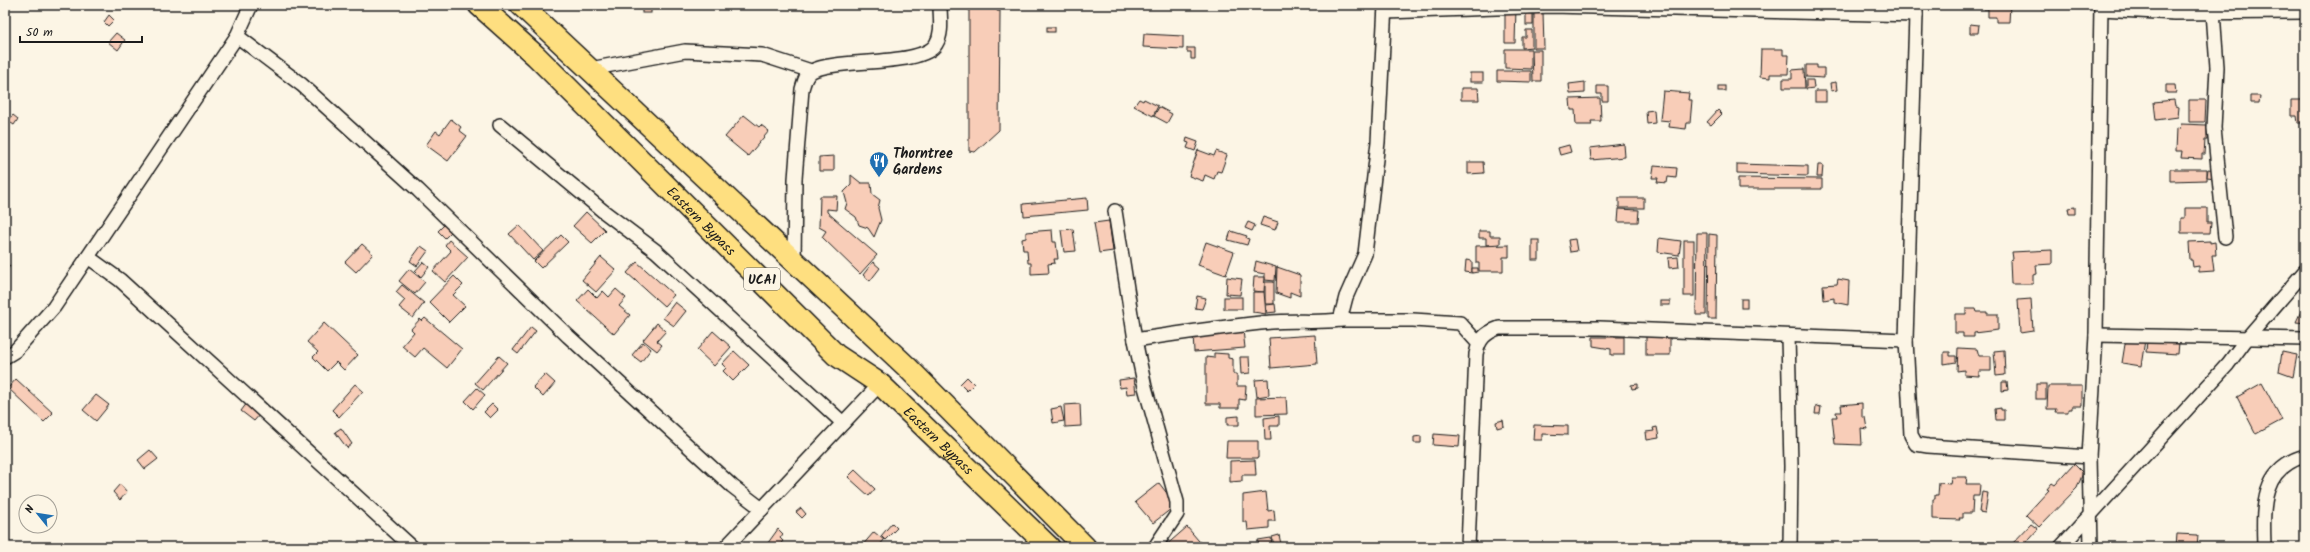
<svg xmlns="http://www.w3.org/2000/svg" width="2310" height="552" font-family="Kalam,sans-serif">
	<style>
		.building { fill: #f8cdb8; stroke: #1c1c1c }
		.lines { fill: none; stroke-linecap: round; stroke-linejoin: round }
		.minor-casing { stroke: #1c1c1c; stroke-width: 16 }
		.primary-casing { stroke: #1c1c1c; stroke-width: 24 }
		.minor { stroke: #fcf5e5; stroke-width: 13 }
		.primary { stroke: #fedf80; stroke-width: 21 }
		.labels { text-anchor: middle; stroke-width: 3.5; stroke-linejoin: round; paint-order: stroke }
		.shield { fill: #fcf5e5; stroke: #5f5d58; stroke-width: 1 }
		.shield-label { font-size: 13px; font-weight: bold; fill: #1c1c1c }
		.poi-label { font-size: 14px; font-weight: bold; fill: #1c1c1c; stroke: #fcf5e5; text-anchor: start }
		.street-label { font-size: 14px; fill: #1c1c1c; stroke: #fcf5e5 }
	</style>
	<rect width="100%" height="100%" fill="#fcf5e5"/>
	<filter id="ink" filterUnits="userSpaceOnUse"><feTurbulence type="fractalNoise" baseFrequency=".025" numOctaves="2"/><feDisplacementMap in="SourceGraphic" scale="8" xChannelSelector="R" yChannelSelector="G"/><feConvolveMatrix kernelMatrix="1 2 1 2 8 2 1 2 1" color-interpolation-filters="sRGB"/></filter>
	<g filter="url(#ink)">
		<g class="building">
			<rect x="642" y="5" width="9" height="8"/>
			<path d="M1984,5H2010L2009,22H1996V17H1988V9H1984Z"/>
			<path d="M997,7V11H1000L999,130L975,152L969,151V8Z"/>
			<path d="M1505,8H1516L1515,43H1505Z"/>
			<path d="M1534,12H1543L1544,48H1534Z"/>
			<rect x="1526" y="14" width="7" height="11"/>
			<path d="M109,15L114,20L108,26L104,22Z"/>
			<path d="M1970,24L1979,25L1978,33H1970Z"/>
			<rect x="1047" y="27" width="8" height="5"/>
			<path d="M1526,30H1532V47L1522,48V37H1526Z"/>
			<path d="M116,33L125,40L118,50L108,42Z"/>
			<path d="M1144,34L1183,36V49L1143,47Z"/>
			<path d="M1187,48H1195V59H1191V52H1187Z"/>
			<path d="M1505,49H1531V69L1505,68Z"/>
			<path d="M1761,49H1783V55H1789L1788,74H1770V78L1760,77Z"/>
			<path d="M1532,50H1541V81H1533Z"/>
			<path d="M1806,65H1817V68H1824V78L1806,77Z"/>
			<path d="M1804,69L1805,88H1783V79H1792V70Z"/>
			<path d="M1497,71H1531V82L1497,81Z"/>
			<rect x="1470" y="73" width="13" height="9"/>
			<path d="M1806,80H1813L1814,88L1806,89Z"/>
			<path d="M1585,82V93L1570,94L1569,84Z"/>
			<path d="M1836,82L1837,90L1831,91L1830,83Z"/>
			<path d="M2166,85H2175L2176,93H2166Z"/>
			<path d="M1597,86H1608V101H1602V94H1597Z"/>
			<rect x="1718" y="86" width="7" height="5"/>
			<path d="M1461,88H1478L1479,100H1461Z"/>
			<path d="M1663,91L1689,93L1688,100H1692L1690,123H1687L1686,129L1669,127L1670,121L1660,120Z"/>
			<rect x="1815" y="91" width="11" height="11"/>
			<path d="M2250,96H2260L2259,103H2250Z"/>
			<path d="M1600,98L1601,121H1591L1592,125H1576L1575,110H1571L1570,99Z"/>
			<path d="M1139,99L1143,101L1144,99L1158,106L1153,116L1134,106Z"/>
			<path d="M2174,100L2175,106L2179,107L2178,117L2156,120L2154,102Z"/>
			<path d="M2189,100H2206L2205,122H2189Z"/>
			<path d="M2291,100H2305V136H2303V123H2298L2297,116H2291Z"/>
			<path d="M1159,107L1172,114L1167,123L1154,116Z"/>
			<path d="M1654,110L1655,123L1647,124L1646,111Z"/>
			<path d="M1718,110L1722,114L1711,125L1707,122Z"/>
			<path d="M13,115L18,119L14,125L8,121Z"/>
			<path d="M744,115L759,127L761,125L769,131L748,156L725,137Z"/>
			<path d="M451,119L461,127L459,130L467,136L448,161L426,145L436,131L440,134Z"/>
			<path d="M2181,124L2207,125V140H2205L2204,154H2202V159L2181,158L2182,151H2176L2177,128L2180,129Z"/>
			<path d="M1187,138L1198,142L1195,151L1187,148L1189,143L1186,142Z"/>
			<path d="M1624,144L1625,157L1591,160L1590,148Z"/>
			<path d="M1569,145L1571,152L1560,155L1558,148Z"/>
			<path d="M1198,150L1214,156L1216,151L1227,155L1221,172L1217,171L1214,179L1205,175L1203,181L1189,176Z"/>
			<path d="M834,156V171H819V157Z"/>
			<path d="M1468,162H1483L1484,173L1468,174Z"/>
			<path d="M1737,164L1808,166V176L1737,174Z"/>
			<path d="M1818,165H1823L1822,177H1817Z"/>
			<path d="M1654,166L1677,168L1676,178L1668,177L1667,183L1657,182L1658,178H1652Z"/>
			<path d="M2170,169H2207V180L2170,181Z"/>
			<path d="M2208,169L2216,170L2215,178L2207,177Z"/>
			<path d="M851,175L861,183H871L872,194L880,200L878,208L881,220L874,237L868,228L859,225L856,217L845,209L847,203L844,192L851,185Z"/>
			<path d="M1738,178L1822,179V189H1738Z"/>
			<path d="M820,196H837L836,210L827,209V212L877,255L860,274L822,237L826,231L819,227Z"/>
			<path d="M1087,198L1088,210L1024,216L1023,204Z"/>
			<rect x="1619" y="198" width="25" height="10"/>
			<path d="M2075,207V214H2069L2068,208Z"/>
			<path d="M2185,208H2207V223H2211L2210,233H2181V218H2185Z"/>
			<path d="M1619,209L1639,210L1638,222H1618Z"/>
			<path d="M586,212L605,230L592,243L573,226Z"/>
			<path d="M1263,217L1278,222L1275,230L1260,225Z"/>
			<path d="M1109,221L1113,251L1099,253L1094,223Z"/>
			<path d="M1248,222L1255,225L1252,231L1245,228Z"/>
			<path d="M444,225L452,231L445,238L438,231Z"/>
			<path d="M519,225L543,251L533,260L509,234Z"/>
			<path d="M1073,229L1076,251L1064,252L1061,230Z"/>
			<path d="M1052,230L1053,242H1056L1058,259H1054L1055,263L1048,264L1049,273L1031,274V263H1028L1027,250H1023L1022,239L1026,238V232Z"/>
			<path d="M1231,231L1247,236L1246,238L1249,239L1247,245L1228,240Z"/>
			<path d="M1479,231H1490V236H1500V244L1486,245V238H1479Z"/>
			<path d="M1697,233H1707L1706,315H1696Z"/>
			<path d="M1709,234L1717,235L1716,319H1708Z"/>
			<path d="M561,235L568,242L541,268L534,261Z"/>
			<path d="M1659,238L1681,241L1679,255L1658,252Z"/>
			<path d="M1575,239L1577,251L1570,252L1568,240Z"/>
			<path d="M449,240L468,257L445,282L433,271L451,251L445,245Z"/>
			<rect x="1532" y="240" width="7" height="20"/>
			<rect x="1684" y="240" width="10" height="56"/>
			<path d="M2210,241V243L2215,242L2216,255H2212L2214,271L2199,272V266L2193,267L2192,260H2190L2189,242Z"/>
			<path d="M1206,242L1234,252L1226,275L1198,265Z"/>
			<path d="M362,244L373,254L356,272L345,262Z"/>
			<path d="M1509,245V257H1503V271H1479V263H1476V246Z"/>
			<path d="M421,246L428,251L417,266L410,261Z"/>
			<path d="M2052,250V264L2036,265L2037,274L2033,275V284H2011L2010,260L2013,259L2012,252Z"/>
			<path d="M601,257L616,270L596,292L582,280Z"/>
			<path d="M1678,257L1679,267L1669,268L1668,258Z"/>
			<path d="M1466,260L1472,261V273L1465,272Z"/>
			<path d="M5,261L10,266L5,272Z"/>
			<path d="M1256,261L1276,267L1275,281L1265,280V274L1254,272Z"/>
			<path d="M423,262L429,267L421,277L415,271Z"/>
			<path d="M637,262L674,295L664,306L627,273Z"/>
			<path d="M873,262L880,268L870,281L863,275Z"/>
			<path d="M1277,267L1300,275V296L1290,292V298L1276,293Z"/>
			<path d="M1472,268H1478V272L1472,273Z"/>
			<path d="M409,269L425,282L415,294L399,281Z"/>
			<path d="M454,276L463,285L453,295L465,306L449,322L429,302Z"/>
			<path d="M1227,277L1242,279L1240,295L1226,294Z"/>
			<path d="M1254,277H1265L1264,292L1253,291Z"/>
			<path d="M1838,279L1849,281L1848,305L1834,302V298L1824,300L1823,285L1837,284Z"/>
			<rect x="1265" y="282" width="9" height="22"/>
			<path d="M402,285L424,303L413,318L399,307L405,300L396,292Z"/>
			<path d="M588,289L597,298L603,291L609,297L616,289L626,298L619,306L630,315L614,334L577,301Z"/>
			<path d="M1253,292H1264L1266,314L1253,312Z"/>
			<path d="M1197,296L1206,298L1202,309L1195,308Z"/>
			<rect x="1224" y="297" width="18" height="12"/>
			<rect x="1741" y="299" width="6" height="9"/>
			<path d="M2031,299L2033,331L2020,333L2018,300Z"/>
			<rect x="1660" y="301" width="10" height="4"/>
			<path d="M675,302L686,311L674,326L663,318Z"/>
			<path d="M1275,304L1276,312L1267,313L1266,305Z"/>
			<path d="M2305,306V323L2296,322L2302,309Z"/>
			<path d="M1966,309H1976L1977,312H1987V314H1998V330L1974,333V337H1963V333H1955V314H1966Z"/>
			<path d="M425,318L462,349L447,368L423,348L415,357L402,346L414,332L411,329L420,319L422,321Z"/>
			<path d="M324,323L358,355L344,370L336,362L327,371L313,357L318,352L307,342Z"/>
			<path d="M657,323L666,331L657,341L662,345L657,351L643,340Z"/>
			<path d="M531,327L536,331L518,354L513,350Z"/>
			<path d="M1243,330L1245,348L1194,352L1193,333Z"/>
			<path d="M713,331L731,347L714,366L697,350Z"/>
			<path d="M1315,335L1317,364L1271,368L1269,338Z"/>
			<rect x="1646" y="335" width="24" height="20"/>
			<path d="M1593,337H1624V355H1611V349L1593,346Z"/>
			<path d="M2126,338L2145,340L2141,366L2122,363Z"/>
			<path d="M2147,340L2179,342L2178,354L2146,352Z"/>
			<path d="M643,342L651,349L641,362L632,355Z"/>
			<path d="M1958,348L1977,349L1979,356H1991V371H1979V376L1964,375V370L1957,371Z"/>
			<path d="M2004,350L2005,375L1996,376L1994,351Z"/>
			<path d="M734,351L749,365L733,381L723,371L726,368L722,364Z"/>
			<path d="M1944,352H1950V356H1956V362L1944,364Z"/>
			<path d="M2282,352L2297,355L2293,377L2279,372Z"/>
			<path d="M1214,353L1228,354V358L1233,359V374H1237V386H1246L1245,400L1239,399V408H1220V404H1206V357L1214,358Z"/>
			<path d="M499,356L507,363L483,390L475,383Z"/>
			<path d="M1240,357H1249L1250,373L1241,374Z"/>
			<path d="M545,374L555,383L543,397L533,387Z"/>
			<path d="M967,377L974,384L967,391L960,384Z"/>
			<path d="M1134,378L1136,393L1127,394L1126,387L1120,388L1119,380Z"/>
			<path d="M16,379L53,413L44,422L8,388Z"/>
			<path d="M1268,379L1269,395L1257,397L1255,380Z"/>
			<path d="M2002,382H2007L2008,390L2002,391Z"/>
			<path d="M2262,383L2282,420L2256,434L2237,397Z"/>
			<path d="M355,384L363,391L339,417L332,410Z"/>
			<path d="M1638,384V388L1632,389L1631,385Z"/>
			<rect x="2036" y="384" width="10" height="15"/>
			<path d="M2048,386H2082V406H2072V409H2068V412H2055L2056,409H2047Z"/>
			<path d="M477,388L485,395L473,409L465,401Z"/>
			<path d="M96,395L109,405L96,421L83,410Z"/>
			<path d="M1286,397L1287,414L1256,415V398Z"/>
			<path d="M247,403L261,413L254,421L241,411Z"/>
			<path d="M1862,403V417H1865L1867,429L1861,428L1862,445L1835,444L1832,417H1837L1836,412H1842L1841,405Z"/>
			<path d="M492,404L498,410L490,418L484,412Z"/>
			<path d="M1080,404L1081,426L1065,427L1064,405Z"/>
			<path d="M1816,406L1821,407L1820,414H1815Z"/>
			<path d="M1061,407L1064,421L1053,423L1051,409Z"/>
			<path d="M2001,408V410H2004V420H1996L1995,409Z"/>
			<path d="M1239,416V425H1227V417Z"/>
			<path d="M1279,416V426H1270L1271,440H1265L1264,418Z"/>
			<path d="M1503,420L1504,426L1497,428L1496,422Z"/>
			<path d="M1534,425L1568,426V435L1542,434V440H1533Z"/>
			<path d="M1657,427L1659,438L1647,440L1646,432L1654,431L1653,428Z"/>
			<path d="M341,428L352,444L347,448L335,432Z"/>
			<path d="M1434,434L1460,436L1459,447L1433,445Z"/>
			<path d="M1421,436V443H1414V437Z"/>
			<path d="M1227,441H1258V458H1226Z"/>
			<path d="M150,450L158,459L145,469L138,460Z"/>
			<path d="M1255,460L1256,475H1242V481L1230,482V461Z"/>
			<path d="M2074,464L2083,473L2077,488L2039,527L2026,515L2049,490L2047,489L2052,483L2055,485Z"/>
			<path d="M855,470L875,489L869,496L848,477Z"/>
			<path d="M1951,477H1967L1966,484H1980L1979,496H1973L1972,513H1963V518H1959L1960,520L1933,519V499H1935V495H1938L1939,483L1950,484Z"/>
			<path d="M1159,483L1176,505L1153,523L1135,502Z"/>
			<path d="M120,484L127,492L120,500L113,492Z"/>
			<path d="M1266,492L1268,511L1274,510L1275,521H1269V528L1248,530L1247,522H1243V495Z"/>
			<path d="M1982,492L1988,493L1985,513L1979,512Z"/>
			<path d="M801,508L806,514L802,518L796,512Z"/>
			<path d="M892,523L897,528L885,540L881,536Z"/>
			<path d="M2031,524L2038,529L2022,547L2012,544Z"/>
			<path d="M1187,527L1204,547H1164Z"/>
			<path d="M778,529L783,534L780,538L783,541L778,547H765Z"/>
			<path d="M874,532L884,540L879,546L861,547Z"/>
			<path d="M2177,534L2198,535L2197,547H2176Z"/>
			<path d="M1279,535L1281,544L1274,545L1272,537Z"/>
			<path d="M1271,538L1272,544L1259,546L1258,540Z"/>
		</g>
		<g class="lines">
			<defs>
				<g id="minor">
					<path d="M2101,9L2175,13L2305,12"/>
					<path d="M1386,12L1552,6L1916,15V5"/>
					<path d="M2213,12L2217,67L2214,128L2225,237"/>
					<path d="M1916,15L1906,340L1911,435L1916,444L1928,446L2089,457"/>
					<path d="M237,36L302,85L418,190L568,336L732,486L762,509"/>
					<path d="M590,69L685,51L762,55L811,71"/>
					<path d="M500,125L603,211L656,251L843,423"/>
					<path d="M1115,211L1135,340L1145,387L1177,502V514L1155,547"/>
					<path d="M88,257L120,280L412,547"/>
					<path d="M794,263L795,179L802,89C804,83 805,75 812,71C836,58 923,67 936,44C943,33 940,18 940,5"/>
					<path d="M1340,320H1413L1460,323L1478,343"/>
					<path d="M2096,335L2305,339"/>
					<path d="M1788,336L1791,466L1790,547"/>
					<path d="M1135,340C1181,333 1226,326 1272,322C1295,320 1317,323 1340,320L1346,297L1365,254L1378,142L1385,5"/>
					<path d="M5,357L15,351L54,307L237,36L251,5"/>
					<path d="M726,547L880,384"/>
					<path d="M1468,547L1476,354C1479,339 1485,333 1499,328H1600L1906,340"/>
					<path d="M2061,547L2228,364L2248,337L2305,271"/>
					<path d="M2091,547L2089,457L2096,335L2101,5"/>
					<path d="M2264,547C2263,509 2260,468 2305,456"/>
				</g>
				<g id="primary">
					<path id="s1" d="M479,5L536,56L836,355L880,384L1049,547"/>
					<path d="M521,5L907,367L1085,547"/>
				</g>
			</defs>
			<use href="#minor" class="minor-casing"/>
			<use href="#primary" class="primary-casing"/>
			<use href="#minor" class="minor"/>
			<use href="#primary" class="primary"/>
		</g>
	</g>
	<defs>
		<symbol id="restaurant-pin" viewBox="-11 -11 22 30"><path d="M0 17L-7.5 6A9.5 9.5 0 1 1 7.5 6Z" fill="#1f6fb2" stroke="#fcf5e5"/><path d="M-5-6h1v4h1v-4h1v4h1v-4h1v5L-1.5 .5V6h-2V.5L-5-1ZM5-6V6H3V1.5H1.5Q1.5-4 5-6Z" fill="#fff"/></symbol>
	</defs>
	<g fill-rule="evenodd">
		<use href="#restaurant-pin" x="868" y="150" width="22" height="30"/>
	</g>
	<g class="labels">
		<rect class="shield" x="744" y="268" width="36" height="22" rx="3"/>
		<g class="shield-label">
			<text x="762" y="284">UCA1</text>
		</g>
		<g class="poi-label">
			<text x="893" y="158">Thorntree<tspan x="893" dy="16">Gardens</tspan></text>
		</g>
		<g class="street-label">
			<text dy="5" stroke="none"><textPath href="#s1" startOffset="310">Eastern Bypass</textPath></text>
			<text dy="5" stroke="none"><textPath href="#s1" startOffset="634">Eastern Bypass</textPath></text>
		</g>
	</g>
	<rect width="2310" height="552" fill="none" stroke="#fcf5e5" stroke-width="20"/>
	<rect x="10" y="10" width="2290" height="532" fill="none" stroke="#1c1c1c" stroke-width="1.5" filter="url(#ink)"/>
	<g transform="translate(38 514) rotate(300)"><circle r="19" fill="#fcf5e5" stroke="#a29e95"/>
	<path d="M0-3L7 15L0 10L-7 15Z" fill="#1f6fb2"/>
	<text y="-6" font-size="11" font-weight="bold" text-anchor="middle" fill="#1c1c1c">N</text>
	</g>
	<path d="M20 36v6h122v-6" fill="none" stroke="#1c1c1c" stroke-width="2"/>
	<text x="26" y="36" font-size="12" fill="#1c1c1c" stroke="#fcf5e5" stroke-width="3" paint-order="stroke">50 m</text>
</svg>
